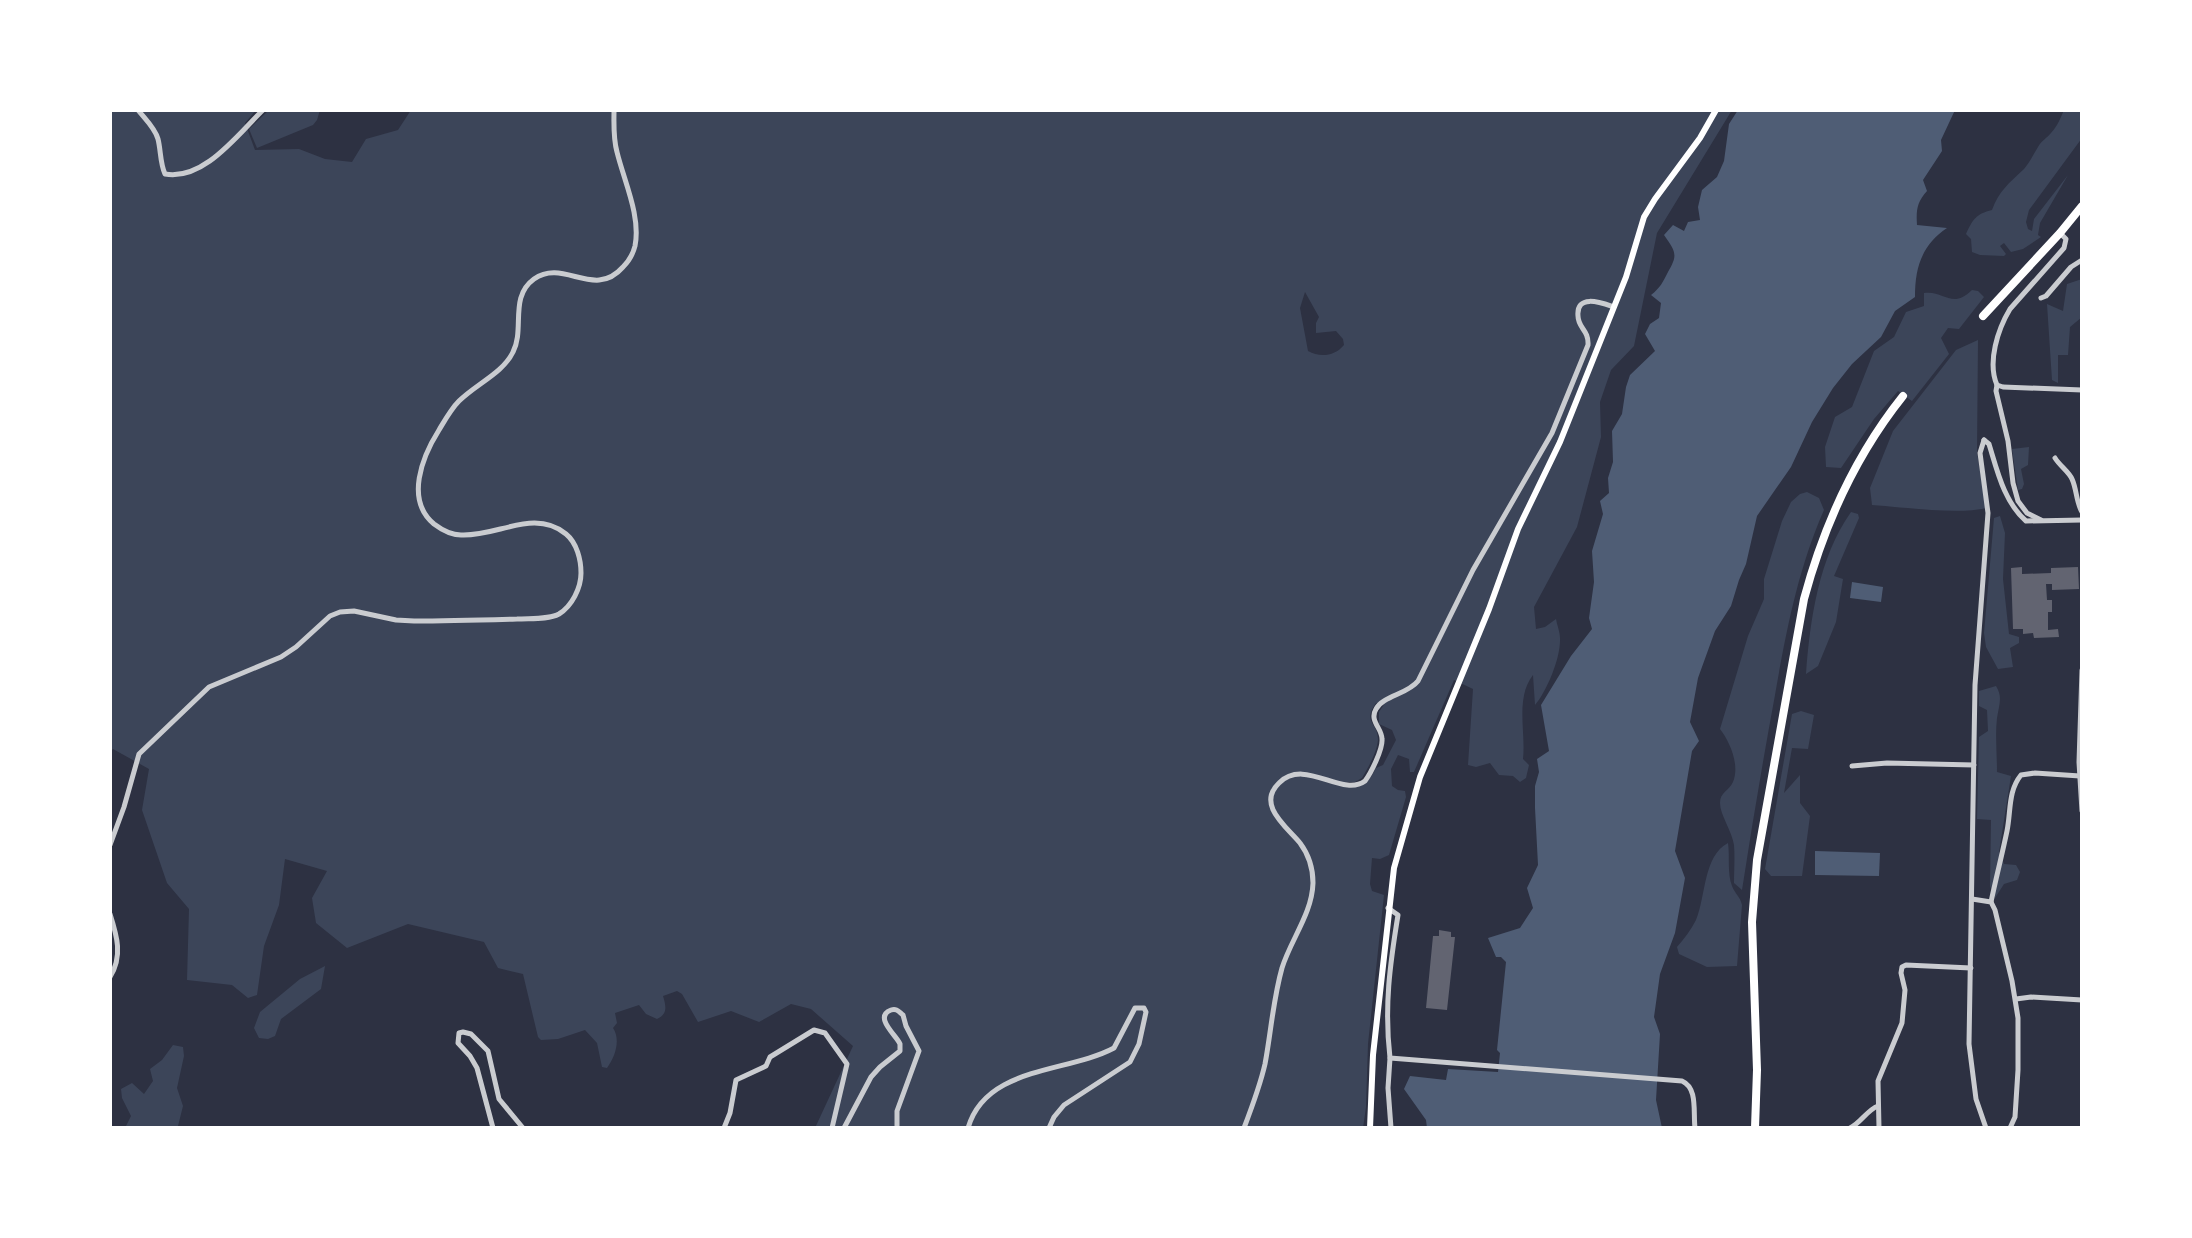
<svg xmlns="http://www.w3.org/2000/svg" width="2192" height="1238" font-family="'Libre Baskerville',serif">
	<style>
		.green { fill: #3c4559; fill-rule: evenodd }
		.water { fill: #4f5d75 }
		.building { fill: #626471 }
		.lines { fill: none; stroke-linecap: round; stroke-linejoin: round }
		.minor { stroke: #caccd0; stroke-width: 5 }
		.secondary { stroke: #fff; stroke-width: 6 }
		.trunk { stroke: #fff; stroke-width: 8 }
	</style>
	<rect width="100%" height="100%" fill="#2d3142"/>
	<g class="green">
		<path d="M110,110H256L245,123L255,150L299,149L325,159L352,162L366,139L398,130L411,110H1732L1657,233L1634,346L1611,370L1600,402L1601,437L1577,527L1534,607L1536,629L1545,627L1556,619C1557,625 1560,632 1560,638C1561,657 1547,691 1535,705L1533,675C1515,698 1526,732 1523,759L1529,765L1526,778L1520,782L1513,776L1499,775L1490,763L1476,767L1468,765L1473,689L1454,680L1414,772H1410L1409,759L1398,755L1391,769L1392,786L1398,790L1405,791L1406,797L1389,855L1380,859L1372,858L1370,884L1372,891L1384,895L1368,1044L1366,1107L1363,1128H815L853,1046L811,1009L791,1004L759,1022L731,1011L698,1022L682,994L677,991L663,996C666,1006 668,1014 657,1019L646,1014L639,1005L615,1013L617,1023L613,1028C621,1040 615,1057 607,1068L602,1067L597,1043L585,1030L558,1039L541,1040L538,1037L523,974L498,968L484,942L408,924L347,948L316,923L312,898L327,871L285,859L279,905L264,946L257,995L248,998L232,985L187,980L189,909L167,883L142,810L149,769L113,749L110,752ZM1305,292L1319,317L1316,323V333L1336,331L1343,339L1344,345C1335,356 1320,358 1308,351L1300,308ZM1376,703H1385L1379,712V724L1392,730L1396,740L1383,765L1376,768C1369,783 1362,789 1345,787V782H1355L1362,778C1368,768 1377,752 1378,740C1378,722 1362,723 1376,703Z"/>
		<path d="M269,110H320L317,120L313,125L257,148L249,129Z"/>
		<path d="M2064,110H2082V138L2029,210L2026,222L2028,229L2032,231L2034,219L2068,175L2040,223L2038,235L2041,237L2023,249L2011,252L2004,243L2000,246L2006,254L2004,256L1980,255L1972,252L1971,239L1966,234C1973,219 1976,214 1992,210C1999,191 2009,183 2024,169C2030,162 2033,155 2038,147C2041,141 2047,138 2051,133C2057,127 2061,117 2064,110Z"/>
		<path d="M2082,279V317L2070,327L2068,355H2058V383L2052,380L2047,304L2063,311L2067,284Z"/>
		<path d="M1972,290L1978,291L1984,297L1959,329L1948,328L1941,338L1949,354L1912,401L1898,391L1874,419L1841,468L1826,467L1825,447L1835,417L1852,407L1874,351L1894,337L1906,312L1924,306V293C1944,290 1952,310 1972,290Z"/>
		<path d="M1978,340L1977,452L1986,508C1958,515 1903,507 1872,505L1870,488L1893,431L1956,350Z"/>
		<path d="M2029,447L2028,465L2021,469L2024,484L2022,489L2018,490L2012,449Z"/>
		<path d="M1807,492L1819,498L1824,510C1798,569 1786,632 1775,695C1763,760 1752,825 1742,890L1734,883C1734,871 1735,858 1734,845C1732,831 1720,815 1720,803C1720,792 1729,791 1733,782C1740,765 1730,742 1720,729L1748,636L1764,599V579L1782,521L1791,502L1800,494Z"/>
		<path d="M1851,512L1858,514L1859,518L1834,576L1843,579L1836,622L1818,666L1806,674C1810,619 1819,557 1851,512Z"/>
		<path d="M2000,516L2005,533L2003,579L2009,634L2019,637V643L2010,648L2013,667L1998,669L1986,647L1984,633L1994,518Z"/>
		<path d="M1996,686C2003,697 1999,705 1997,718C1995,735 1997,754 1997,772L2011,776L1999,852L2004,864L2016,865L2020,872L2017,880L2004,884L1995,898L1990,886L1991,820L1977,819L1979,737L1988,731L1987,710L1979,706V691Z"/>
		<path d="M1801,711L1814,715L1808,749L1792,748L1784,793L1800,775V803L1810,816L1802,876H1771L1765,869L1792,714Z"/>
		<path d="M1728,843C1730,857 1727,873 1732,886C1735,894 1740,896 1742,905L1737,966L1707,967L1679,954L1677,947C1684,939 1691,930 1696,920C1706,897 1703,856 1728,843Z"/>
		<path d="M325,966L321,989L281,1019L275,1036L268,1039L259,1038L254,1028L260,1012L300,979Z"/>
		<path d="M173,1045L183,1047L184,1056L177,1088L183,1106L178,1126L125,1128L131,1116L122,1098L121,1089L132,1083L144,1094L153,1081L150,1069L162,1060Z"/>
	</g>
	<g class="water">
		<path d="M1738,110H1955L1941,140L1942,151L1923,180L1927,191C1917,202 1916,210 1917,225L1947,228C1922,245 1915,267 1915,297L1895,311L1881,337L1852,364L1833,388L1812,422L1791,467L1757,516L1746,564L1739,580L1731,606L1715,631L1698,678L1690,722L1699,741L1692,751L1675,851L1685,878L1675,933L1660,974L1654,1017L1660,1034L1656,1100L1662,1128H1427L1426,1120L1404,1089L1410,1076L1446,1080L1448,1069L1498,1072L1500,1053L1497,1050L1506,962L1501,957H1496L1488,938L1520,928L1533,908L1527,888L1538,865L1535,808V786L1539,772L1537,759L1549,751L1541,705L1571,656L1592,629L1589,618L1594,582L1592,551L1603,514L1600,501L1609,493L1608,478L1613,462L1612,431L1622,414L1626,387L1630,375L1655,351L1645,334L1650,324L1659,318L1661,303L1651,295C1660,288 1663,282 1668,272C1678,255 1676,252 1664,235L1673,225L1684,231L1688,222L1700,220L1698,207L1702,190L1717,177L1724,161L1729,124Z"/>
		<path d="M1852,582L1883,587L1881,602L1850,598Z"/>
		<path d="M1815,851L1880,853L1879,876L1815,875Z"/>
	</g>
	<g class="building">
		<path d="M2022,567V574L2051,573V568L2078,567L2079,589L2052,590V584H2046L2047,600H2052V612H2048V630L2058,629L2059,637L2034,638L2033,633L2023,634V629H2013L2011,568Z"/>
		<path d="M1439,930L1451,932V937H1455L1447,1010L1426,1008L1433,936H1439Z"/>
	</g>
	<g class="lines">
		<g class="minor">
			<path d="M138,110C145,119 155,128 158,139C161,151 160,163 165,174C204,181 238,134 263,110"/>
			<path d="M2060,233L2066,239L2064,248L2010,309C1998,329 1987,362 1997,385L2003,387L2082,390"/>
			<path d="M2041,298L2046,296L2071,267L2082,260"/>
			<path d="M1997,385L1996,391L2008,441L2013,483L2018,501L2027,513L2041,520"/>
			<path d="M1984,440L1980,453L1988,513L1975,685L1969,1044L1976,1099L1986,1128"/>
			<path d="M1984,440L1989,444C1997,470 2004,502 2026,521L2082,520"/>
			<path d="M2055,458C2060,466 2069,472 2072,479C2077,490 2076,502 2082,512"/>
			<path d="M2082,670L2079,762L2082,811"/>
			<path d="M1852,766L1887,763L1974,765"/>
			<path d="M110,845L124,807L139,754L209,687L281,657L296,647L330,616L340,612L354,611L396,620L414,621C448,621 483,620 517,619C529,618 548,620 559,614C572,606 581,588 581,573C581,560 577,543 566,534C534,508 497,537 461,535C451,535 442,530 434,524C405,500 422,457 439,430C445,420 451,409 459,401C476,384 503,373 513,352C525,329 509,297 534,279C564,258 594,300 623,267C629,261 633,254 635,246C641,216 624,181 617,152C613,138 614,124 614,110"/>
			<path d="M1972,899L1991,902L1995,910L2012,981L2018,1018V1070L2015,1117L2010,1128"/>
			<path d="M1991,902C1996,878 2002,855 2007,831C2011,811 2008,791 2021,775L2035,773L2080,776"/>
			<path d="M1388,908L1398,915C1390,964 1384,1007 1390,1058L1682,1081C1698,1088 1693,1112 1695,1128"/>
			<path d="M110,914C117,936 123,956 110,977"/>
			<path d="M2016,999L2031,997L2082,1000"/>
			<path d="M1390,1058L1388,1088L1391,1128"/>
			<path d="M493,1128L477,1068L470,1056L458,1043L459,1033L463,1032L471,1034L488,1051L499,1099L523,1128"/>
			<path d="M724,1128L730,1113L736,1080L766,1066L770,1057L814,1030L825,1033L847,1064L832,1128"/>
			<path d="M844,1128L871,1077L880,1067L900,1051C900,1049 900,1046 900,1044C897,1036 873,1017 891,1010C897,1008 899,1012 903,1015L906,1026L919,1051L897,1111V1128"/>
			<path d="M968,1128C986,1066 1067,1073 1114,1048L1135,1008H1144L1146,1012L1139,1044L1130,1062L1064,1105L1054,1117L1049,1128"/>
			<path d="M1244,1128C1252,1107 1260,1086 1265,1064C1271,1032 1273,1000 1282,968C1291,939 1312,914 1313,883C1313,869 1309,855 1300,843C1287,827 1256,805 1279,783C1305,757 1342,798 1365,781C1371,773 1383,749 1382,739C1382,728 1369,721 1376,709C1383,696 1408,694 1418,681L1473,570L1552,433L1588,345C1589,330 1578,328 1578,316C1576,293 1602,303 1614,307"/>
			<path d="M1850,1128C1861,1123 1867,1110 1878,1106"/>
			<path d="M1879,1128L1878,1081L1902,1023L1905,990L1901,973L1902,967L1906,965L1971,968"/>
		</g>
		<path class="secondary" d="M1370,1128L1373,1055L1394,868L1420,777L1489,609L1518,529L1560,442L1626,277L1644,217L1655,199L1700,138L1716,110"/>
		<g class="trunk">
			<path d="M1983,316L2060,233L2082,206"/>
			<path d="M1755,1128L1757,1070L1752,922L1757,860L1804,599C1824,525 1855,456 1903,396"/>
		</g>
	</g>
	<rect width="2192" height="1238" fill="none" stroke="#ffffff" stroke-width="224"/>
</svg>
